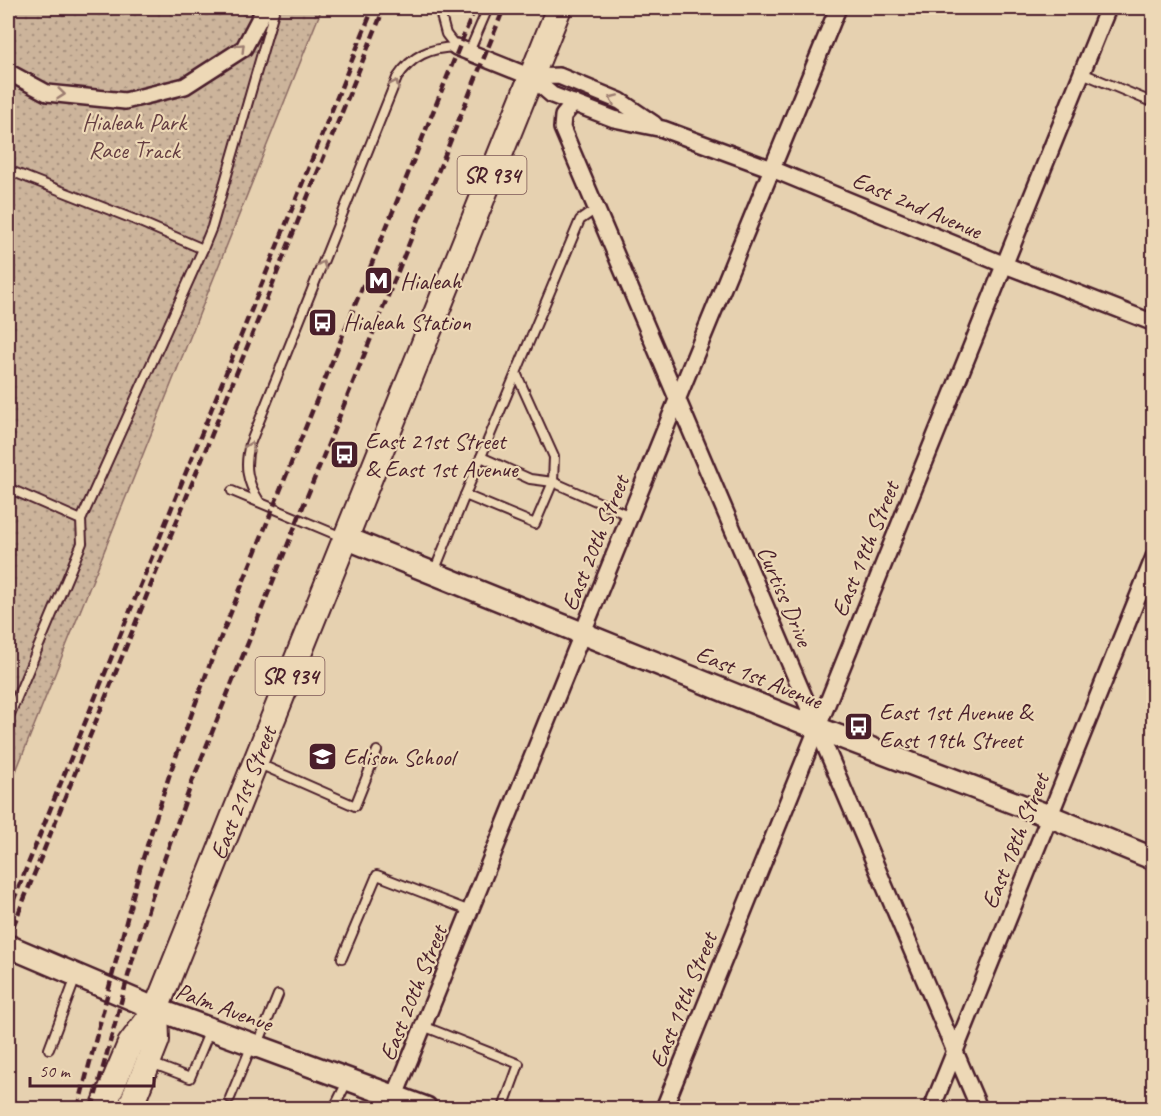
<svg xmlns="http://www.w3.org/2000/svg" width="1161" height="1116" font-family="Caveat,sans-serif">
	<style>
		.park { fill: url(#park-dots); stroke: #8b6a63; stroke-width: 1.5 }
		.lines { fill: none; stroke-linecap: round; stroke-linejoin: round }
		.lane-casing { stroke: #4a1f2b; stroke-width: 12 }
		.street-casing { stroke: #4a1f2b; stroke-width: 20 }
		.secondary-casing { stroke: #4a1f2b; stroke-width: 26 }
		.primary-casing { stroke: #4a1f2b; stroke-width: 28 }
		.lane { stroke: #edd8b6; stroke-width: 8 }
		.street { stroke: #edd8b6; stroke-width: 15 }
		.secondary { stroke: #edd8b6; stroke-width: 21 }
		.primary { stroke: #edd8b6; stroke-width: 24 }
		.rail { stroke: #4a1f2b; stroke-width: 4.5; stroke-dasharray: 9 4.5; stroke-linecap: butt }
		.oneway { stroke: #9c7c70 }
		.labels { text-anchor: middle; stroke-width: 4.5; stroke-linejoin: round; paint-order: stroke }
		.shield { fill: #edd8b6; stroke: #7b5655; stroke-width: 1.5 }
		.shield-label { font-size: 22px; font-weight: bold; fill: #4a1f2b }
		.park-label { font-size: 24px; fill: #643d41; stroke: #edd8b6 }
		.street-label { font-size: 24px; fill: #4a1f2b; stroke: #edd8b6 }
		.poi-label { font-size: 24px; fill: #4a1f2b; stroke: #edd8b6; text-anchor: start }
	</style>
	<defs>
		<pattern id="park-dots" width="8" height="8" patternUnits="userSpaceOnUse" patternTransform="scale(1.5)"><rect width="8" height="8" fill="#ccb49b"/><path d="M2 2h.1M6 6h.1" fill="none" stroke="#a8927f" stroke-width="1.8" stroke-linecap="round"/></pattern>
	</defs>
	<rect width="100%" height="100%" fill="#e6d1b0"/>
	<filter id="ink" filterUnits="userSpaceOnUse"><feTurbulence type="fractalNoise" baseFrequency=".0167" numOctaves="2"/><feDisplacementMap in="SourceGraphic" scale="12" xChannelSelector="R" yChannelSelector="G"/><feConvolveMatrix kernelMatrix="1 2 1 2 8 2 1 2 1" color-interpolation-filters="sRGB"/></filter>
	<g filter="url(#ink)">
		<path class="park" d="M8,8H322L8,791Z"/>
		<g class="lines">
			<defs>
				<g id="lane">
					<path d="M439,8L446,34L456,47"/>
					<path d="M469,52L488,8"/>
					<path d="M1082,73L1154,103"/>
					<path d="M8,170L133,219L203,249L81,520L8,488"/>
					<path d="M203,249L212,227L275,8"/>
					<path d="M481,457L530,479L553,482L554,457L516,373"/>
					<path d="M232,491L342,537"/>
					<path d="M465,495L580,220L596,209"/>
					<path d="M259,501C247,482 244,466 250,444L397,78C412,55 430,48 456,47"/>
					<path d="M434,572L465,495L535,524L553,482L630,516"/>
					<path d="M8,719L82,543L81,520"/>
					<path d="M257,763L355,806L377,751"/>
					<path d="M342,958L377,875L470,911"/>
					<path d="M423,1026L519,1064L503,1108"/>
					<path d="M258,1044L278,995"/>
					<path d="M49,1049L76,977"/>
					<path d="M151,1063L190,1078L210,1030"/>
					<path d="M230,1098L252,1045"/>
					<path d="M334,1108L348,1080"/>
				</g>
				<g id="street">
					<path d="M456,47L531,77L552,95L614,119L663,129L772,169L1005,265L1154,323"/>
					<path d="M8,72L47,93L125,101L185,86L244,48L265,8"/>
					<path d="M531,77L559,76L620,101L654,124"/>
					<path d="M574,103L563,116L562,128L979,1108"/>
					<path d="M390,1108L677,400L838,8"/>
					<path d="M664,1108L1108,8"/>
					<path d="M932,1108L1154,557"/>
				</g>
				<g id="secondary">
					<path d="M346,538L817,728L1049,816L1154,859"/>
					<path d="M8,946L156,1009L426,1108"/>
				</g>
				<g id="primary">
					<path id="s1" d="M103,1108L130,1044L156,1009L559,8"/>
					<path d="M130,1108L157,1040L156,1009"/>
				</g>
			</defs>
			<use href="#lane" class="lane-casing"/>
			<use href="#street" class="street-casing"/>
			<use href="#secondary" class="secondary-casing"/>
			<use href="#primary" class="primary-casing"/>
			<use href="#lane" class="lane"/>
			<use href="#street" class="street"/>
			<use href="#secondary" class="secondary"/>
			<use href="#primary" class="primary"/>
			<g class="rail">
				<path d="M8,914L373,8"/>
				<path d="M8,939L384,8"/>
				<path d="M78,1108L140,868L170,773L210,664L475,8"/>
				<path d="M92,1108L133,958L159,874L192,782L504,8"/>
			</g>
		</g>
		<defs><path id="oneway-chevron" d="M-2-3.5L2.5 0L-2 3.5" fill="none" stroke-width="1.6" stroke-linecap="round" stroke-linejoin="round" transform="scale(1.5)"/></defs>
		<g class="oneway">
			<use href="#oneway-chevron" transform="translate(241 47) rotate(-45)"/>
			<use href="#oneway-chevron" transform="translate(395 84) rotate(-66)"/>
			<use href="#oneway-chevron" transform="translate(61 94) rotate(6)"/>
			<use href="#oneway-chevron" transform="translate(613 99) rotate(-156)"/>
			<use href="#oneway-chevron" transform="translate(322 265) rotate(-68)"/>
			<use href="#oneway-chevron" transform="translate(250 446) rotate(-71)"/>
		</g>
	</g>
	<defs>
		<symbol id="metro-square" viewBox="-11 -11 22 22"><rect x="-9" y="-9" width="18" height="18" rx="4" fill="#4a1f2b" stroke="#edd8b6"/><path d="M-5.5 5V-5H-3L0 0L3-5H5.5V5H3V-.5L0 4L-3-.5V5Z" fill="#fff"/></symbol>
		<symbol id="bus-square" viewBox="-11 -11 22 22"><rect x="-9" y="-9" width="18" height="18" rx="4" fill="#4a1f2b" stroke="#edd8b6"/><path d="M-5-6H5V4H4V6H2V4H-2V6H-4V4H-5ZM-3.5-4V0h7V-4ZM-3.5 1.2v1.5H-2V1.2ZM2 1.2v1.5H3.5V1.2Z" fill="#fff"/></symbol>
		<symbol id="school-square" viewBox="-11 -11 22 22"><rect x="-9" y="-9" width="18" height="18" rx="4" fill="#4a1f2b" stroke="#edd8b6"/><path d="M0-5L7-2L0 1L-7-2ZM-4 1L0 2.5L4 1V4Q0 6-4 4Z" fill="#fff"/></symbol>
	</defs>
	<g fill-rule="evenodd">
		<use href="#metro-square" x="362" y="264" width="33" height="33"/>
		<use href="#bus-square" x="306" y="306" width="33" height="33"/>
		<use href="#bus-square" x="328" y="438" width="33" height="33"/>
		<use href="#bus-square" x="842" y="710" width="33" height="33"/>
		<use href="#school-square" x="306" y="740" width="33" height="33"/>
	</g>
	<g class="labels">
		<g class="shield">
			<rect x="457.5" y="156" width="69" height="38" rx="4.5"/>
			<rect x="255.5" y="657" width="69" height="38" rx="4.5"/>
		</g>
		<g class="shield-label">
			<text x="492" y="183">SR 934</text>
			<text x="290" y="684">SR 934</text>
		</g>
		<g class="park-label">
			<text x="134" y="130">Hialeah Park<tspan x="134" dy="28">Race Track</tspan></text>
		</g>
		<g class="street-label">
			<text transform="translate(917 205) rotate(23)" y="8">East 2nd Avenue</text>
			<text transform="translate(595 543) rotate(-68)" y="8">East 20th Street</text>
			<text transform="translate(865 549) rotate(-68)" y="8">East 19th Street</text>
			<text transform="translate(785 596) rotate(67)" y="8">Curtiss Drive</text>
			<text transform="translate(759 677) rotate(22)" y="8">East 1st Avenue</text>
			<text dy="8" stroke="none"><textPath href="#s1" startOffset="346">East 21st Street</textPath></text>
			<text transform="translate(1015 841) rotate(-68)" y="8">East 18th Street</text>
			<text transform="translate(413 993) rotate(-68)" y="8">East 20th Street</text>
			<text transform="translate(683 1000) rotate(-68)" y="8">East 19th Street</text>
			<text transform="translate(224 1007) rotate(20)" y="8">Palm Avenue</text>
		</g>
		<g class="poi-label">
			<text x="400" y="289">Hialeah</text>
			<text x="343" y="330">Hialeah Station</text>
			<text x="365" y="449">East 21st Street<tspan x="365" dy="28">&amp; East 1st Avenue</tspan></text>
			<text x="879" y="720">East 1st Avenue &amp;<tspan x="879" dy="28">East 19th Street</tspan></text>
			<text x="343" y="765">Edison School</text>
		</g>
	</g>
	<rect width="1161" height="1116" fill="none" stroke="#edd8b6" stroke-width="30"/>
	<rect x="15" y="15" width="1131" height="1086" fill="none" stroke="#4a1f2b" stroke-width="2" filter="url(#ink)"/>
	<path d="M30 1077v9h124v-9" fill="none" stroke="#4a1f2b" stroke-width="3"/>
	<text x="39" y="1077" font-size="18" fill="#4a1f2b" stroke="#edd8b6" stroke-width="4.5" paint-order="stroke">50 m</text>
</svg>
